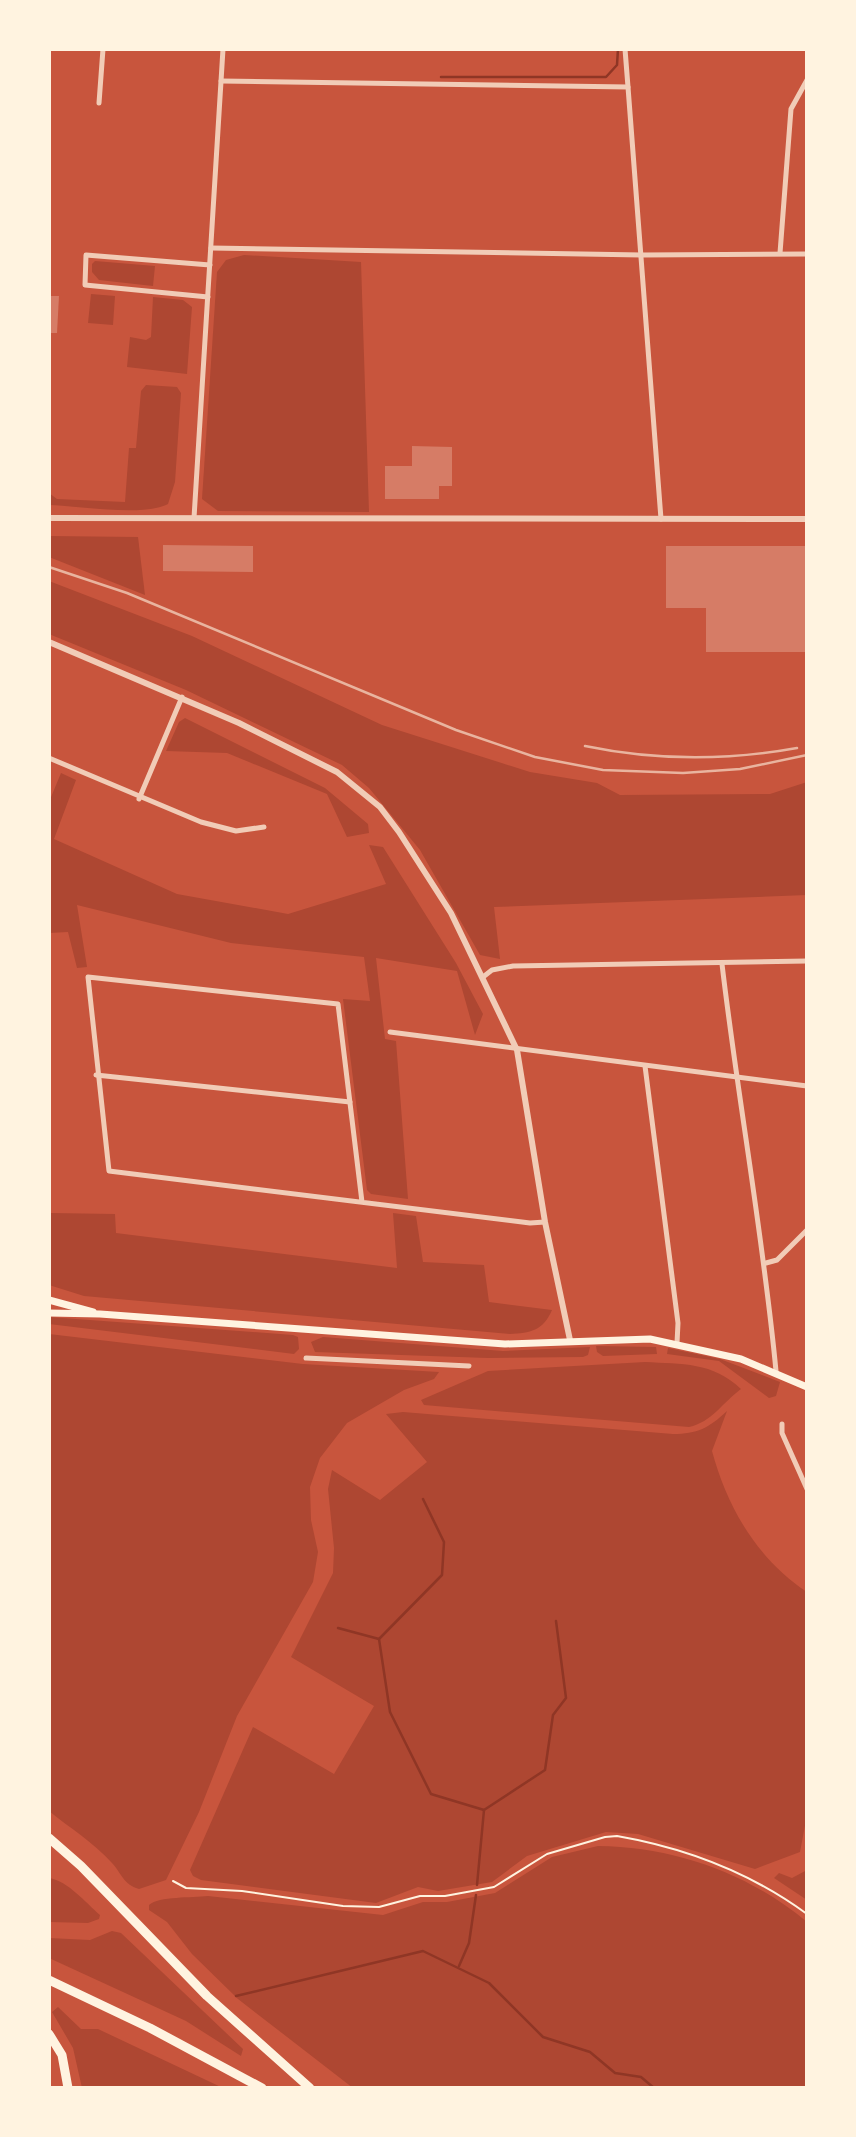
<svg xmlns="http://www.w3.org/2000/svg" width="856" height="2137" font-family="Raleway,sans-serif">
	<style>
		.green { fill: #ae4732 }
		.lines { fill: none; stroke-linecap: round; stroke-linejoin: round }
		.stream { stroke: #8f3625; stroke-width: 2.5 }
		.building { fill: #d67c66 }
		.path { stroke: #fff3e0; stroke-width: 2 }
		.minor { stroke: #f1ccb7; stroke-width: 5 }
		.tertiary { stroke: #f1ccb7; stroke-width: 6 }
		.secondary { stroke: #fff3e0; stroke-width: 7 }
		.trunk { stroke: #fff3e0; stroke-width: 9 }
		.rail { stroke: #e9b49f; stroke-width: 2.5 }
	</style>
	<rect width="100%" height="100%" fill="#c8553d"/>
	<g class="green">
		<path d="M244,255L361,262L369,512L218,511L202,499L217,272L226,260Z"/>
		<path d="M95,261L155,266L153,286L99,280L92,272V264Z"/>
		<path d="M91,294L115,296L113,325L88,323Z"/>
		<path d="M153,297L183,300L192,307L187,374L127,367L130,337L146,340L151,337Z"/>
		<path d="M146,385L177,387L181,393L175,482L168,504C144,517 78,506 49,505V493L57,499L125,502L129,448H136L141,391Z"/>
		<path d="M49,536L138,537L145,595L49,557Z"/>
		<path d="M49,581L192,636L382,725L530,772L597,783L620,795L770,794L807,782V895L494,907L500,959L480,955L420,850L369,788L342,765L186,690L49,634Z"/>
		<path d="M185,718L325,788L368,824L369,833L347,837L327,794L227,753L166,751L179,722Z"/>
		<path d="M61,773L76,780L54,839L177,894L288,914L386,884L369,845L383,847L456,963L483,1014L475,1035L457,971L376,958L385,1039L396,1041L408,1199L371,1194L367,1190L343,999L370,1001L364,957L231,943L77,905L87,967L77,968L68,932L49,933V802Z"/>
		<path d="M49,1204L51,1213L115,1214L116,1233L397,1268L393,1213L416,1216L423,1262L484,1265L489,1302L552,1310C543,1331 530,1333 510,1334L84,1296L49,1285Z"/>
		<path d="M49,1317L293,1335L298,1337L299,1349L294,1354L49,1324Z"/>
		<path d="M49,1334L303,1364L439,1372L434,1379L404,1390L347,1423L320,1458L310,1487L311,1520L318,1552L313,1582L237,1716L199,1812L166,1880L139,1889C123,1884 122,1874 112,1863C92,1841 71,1829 49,1811Z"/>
		<path d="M323,1337L503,1351L590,1347L588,1355L583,1357L488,1358L315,1352L311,1342Z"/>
		<path d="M596,1346L656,1347L657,1354L603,1356L597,1352Z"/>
		<path d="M668,1348L720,1359L780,1382L776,1396L769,1398L719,1361L667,1354Z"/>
		<path d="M645,1362C682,1364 713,1362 741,1389C722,1403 712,1422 689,1427L424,1405L421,1400L488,1371Z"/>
		<path d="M727,1411L712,1451C727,1507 757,1559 807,1592V1815L800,1852L755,1869L638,1834L606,1832L527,1856L492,1882L438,1891L418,1887L376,1903L201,1880L193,1876L190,1870L253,1727L334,1774L374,1706L291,1657L333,1573L334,1548L328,1489L332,1470L380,1500L427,1462L386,1414L403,1412L673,1434C697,1434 709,1428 727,1411Z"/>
		<path d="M598,1846C675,1847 748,1873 807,1922V2088H353L238,1999L192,1954L167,1922L149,1910V1905C159,1896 192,1898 208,1896L383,1915L423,1902H447L495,1893L552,1857Z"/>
		<path d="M807,1870V1900L774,1878L779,1873L792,1878Z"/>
		<path d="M49,1878C68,1881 86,1903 100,1915L99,1919L88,1923L49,1922Z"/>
		<path d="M112,1931L121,1933L243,2049L241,2056L186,2021L49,1958V1938L90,1940Z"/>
		<path d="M58,2007L81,2029H98L223,2088H82L73,2048L52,2012Z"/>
	</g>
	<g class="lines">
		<g class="stream">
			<path d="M441,77H606L617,65L618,49"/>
			<path d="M423,1499L444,1542L442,1575L379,1639L390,1712L431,1794L484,1810"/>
			<path d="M338,1628L379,1639"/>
			<path d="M477,1885L484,1810L545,1770L553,1715L566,1698L556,1621"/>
			<path d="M459,1966L469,1943L476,1895"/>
			<path d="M236,1996L423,1951L489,1983L543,2037L590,2052L615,2073L641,2077L654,2088"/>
		</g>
	</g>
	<g class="building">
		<path d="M49,296H59L57,333H49Z"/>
		<path d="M412,446L452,447V486H439V499H385V466H412Z"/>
		<path d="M163,545L253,546V572L163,571Z"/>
		<path d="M666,546H807V652H706V608H666Z"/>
	</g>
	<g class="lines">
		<path class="path" d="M173,1881L186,1888L242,1891L343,1906L379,1907L420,1896H445L494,1887L547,1854L605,1837L617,1836C686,1848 751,1873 807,1914"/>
		<g class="minor">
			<path d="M625,49L628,87"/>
			<path d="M221,81L628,87L661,519"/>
			<path d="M99,103L103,49"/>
			<path d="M211,248L642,255L807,254"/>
			<path d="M780,253L791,109L807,80"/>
			<path d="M208,297L85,285L86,255L210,265"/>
			<path d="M194,518L223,49"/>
			<path d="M49,758L201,822L236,831L264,827"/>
			<path d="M139,799L182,697"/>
			<path d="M722,964C738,1100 763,1234 776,1371"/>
			<path d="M483,977L492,970L513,966L807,961"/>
			<path d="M390,1032L807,1086"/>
			<path d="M645,1066L678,1323L677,1343"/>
			<path d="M96,1075L350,1102"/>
			<path d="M362,1202L338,1004L88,977L109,1171L530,1223L545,1222"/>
			<path d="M766,1263L777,1260L807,1230"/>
			<path d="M306,1358L469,1366"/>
			<path d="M782,1424V1433L807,1489"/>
		</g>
		<g class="tertiary">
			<path d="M49,518L807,519"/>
			<path d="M49,642L239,723L337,772L380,807L399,832L451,913L517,1050L545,1222L570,1340"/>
		</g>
		<g class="secondary">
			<path d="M49,1300L93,1312"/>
			<path d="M49,1313L100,1314L505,1344L650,1339L741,1359L807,1387"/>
		</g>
		<g class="trunk">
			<path d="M49,1838L81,1866L207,1996L310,2088"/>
			<path d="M49,1980L150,2028L262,2088"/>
			<path d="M49,2034L62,2055L68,2088"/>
		</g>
		<g class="rail">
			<path d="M49,567L127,593L456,730L535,757L603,770L683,773L740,769L807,755"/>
			<path d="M585,746C657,761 725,761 797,748"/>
		</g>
	</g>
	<rect width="856" height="2137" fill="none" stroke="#fff3e0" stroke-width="102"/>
</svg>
